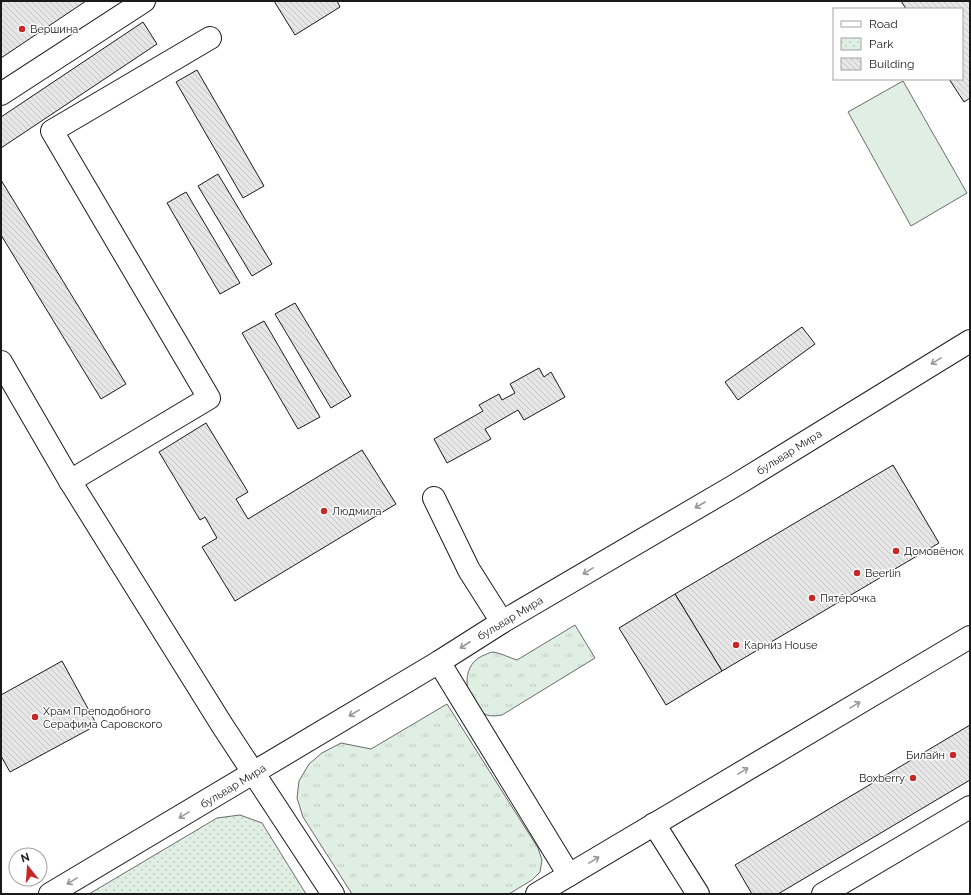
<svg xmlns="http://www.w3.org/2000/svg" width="971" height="895" font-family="Raleway,sans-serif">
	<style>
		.grass { fill: url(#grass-tufts); stroke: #6a6a6a }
		.park { fill: url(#park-dots); stroke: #6a6a6a }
		.pitch { fill: #e0efe3; stroke: #6a6a6a }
		.building { fill: url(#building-back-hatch); stroke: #1a1a1a }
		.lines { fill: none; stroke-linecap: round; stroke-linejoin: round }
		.minor-casing { stroke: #1a1a1a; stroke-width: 24 }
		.minor { stroke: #fff; stroke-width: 22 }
		.oneway { stroke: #989898 }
		.poi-dot { fill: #c62828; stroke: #fff; stroke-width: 1.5 }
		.labels { text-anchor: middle; stroke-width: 3; stroke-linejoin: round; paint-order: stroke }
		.poi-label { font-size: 11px; fill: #1a1a1a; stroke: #fff; text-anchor: start }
		.street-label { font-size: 11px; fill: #1a1a1a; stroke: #fff }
	</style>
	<defs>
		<pattern id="grass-tufts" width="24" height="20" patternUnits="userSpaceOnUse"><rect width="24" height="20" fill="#e0efe3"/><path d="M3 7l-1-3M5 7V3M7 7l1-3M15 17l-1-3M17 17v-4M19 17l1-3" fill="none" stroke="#c0ccc2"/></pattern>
		<pattern id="park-dots" width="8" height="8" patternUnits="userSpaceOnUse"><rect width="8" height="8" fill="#e0efe3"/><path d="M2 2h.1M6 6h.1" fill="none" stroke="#c0ccc2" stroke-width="1.8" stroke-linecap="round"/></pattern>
		<pattern id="building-back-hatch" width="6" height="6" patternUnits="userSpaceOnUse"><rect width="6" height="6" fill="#e6e6e6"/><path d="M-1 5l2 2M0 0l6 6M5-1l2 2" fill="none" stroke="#c5c5c5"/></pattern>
	</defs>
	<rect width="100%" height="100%" fill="#fff"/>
	<g class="grass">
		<path d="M575,625L595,658L502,715C496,716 488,717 483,713C465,701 459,667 482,656C485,655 490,652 493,652C501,653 510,658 517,660Z"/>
		<path d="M447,704L538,848L542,860L540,872L532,880L509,894H352L303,817L297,798L299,781L309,764L322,753L341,743L371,749Z"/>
	</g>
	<path class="park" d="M240,815L262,823L306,894H89L217,818Z"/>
	<path class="pitch" d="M903,81L967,193L911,226L848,112Z"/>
	<g class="building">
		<path d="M1,1H86L1,58Z"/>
		<path d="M274,1H337L340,7L295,35Z"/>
		<path d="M901,1H970V98L964,102L949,79H962V9H906Z"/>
		<path d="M143,22L157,44L1,148V117Z"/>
		<path d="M197,70L264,186L243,198L176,82Z"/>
		<path d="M218,174L272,264L252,276L198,186Z"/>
		<path d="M1,180L126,384L101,399L1,235Z"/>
		<path d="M186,192L240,283L220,294L167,203Z"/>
		<path d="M295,303L351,396L331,408L275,314Z"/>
		<path d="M264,321L320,417L298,429L242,333Z"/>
		<path d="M802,327L815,344L738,400L725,382Z"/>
		<path d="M539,368L544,377L551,372L565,397L524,420L518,410L485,429L491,439L447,463L434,439L483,411L479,405L499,394L502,400L515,393L510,384Z"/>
		<path d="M206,423L248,492L236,499L248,519L362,450L396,504L235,601L202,547L217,538L205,517L200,520L159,452Z"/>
		<path d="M893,465L939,543L722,671L675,594Z"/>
		<path d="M675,594L722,671L666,705L619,628Z"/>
		<path d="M62,661L97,725L10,772L1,756V695Z"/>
		<path d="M970,725V780L778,894H752L735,865Z"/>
	</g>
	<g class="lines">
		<defs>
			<g id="minor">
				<path d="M1,94L144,1"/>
				<path d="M1,362L70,481L222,725L333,894"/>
				<path d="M70,481L209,398L52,131L210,38"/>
				<path d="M434,498L469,570L502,622"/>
				<path d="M439,662L569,875"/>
				<path d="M654,824L698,894"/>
				<path d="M50,894L439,662L502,622L734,486L970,341"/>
				<path d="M537,894L970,637"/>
				<path d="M823,894L970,807"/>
			</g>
		</defs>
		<use href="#minor" class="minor-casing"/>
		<use href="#minor" class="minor"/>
	</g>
	<defs><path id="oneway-shaft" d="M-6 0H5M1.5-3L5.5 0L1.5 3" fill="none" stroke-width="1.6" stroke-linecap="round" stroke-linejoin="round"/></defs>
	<g class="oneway">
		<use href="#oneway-shaft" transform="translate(936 361) rotate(148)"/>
		<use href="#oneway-shaft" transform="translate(700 505) rotate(150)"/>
		<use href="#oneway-shaft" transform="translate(588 571) rotate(149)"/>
		<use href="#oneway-shaft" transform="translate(465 645) rotate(147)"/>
		<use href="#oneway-shaft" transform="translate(855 705) rotate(-31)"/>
		<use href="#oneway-shaft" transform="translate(354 713) rotate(149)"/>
		<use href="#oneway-shaft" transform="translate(743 771) rotate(-31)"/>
		<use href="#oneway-shaft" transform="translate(184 815) rotate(149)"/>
		<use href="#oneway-shaft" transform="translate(594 860) rotate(-31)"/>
		<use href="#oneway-shaft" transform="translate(72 881) rotate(149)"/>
	</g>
	<g class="poi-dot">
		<circle cx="22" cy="29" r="4"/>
		<circle cx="324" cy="511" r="4"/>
		<circle cx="896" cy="551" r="4"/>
		<circle cx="857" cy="573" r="4"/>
		<circle cx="812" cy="598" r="4"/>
		<circle cx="736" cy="645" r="4"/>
		<circle cx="35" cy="717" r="4"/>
		<circle cx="953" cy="755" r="4"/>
		<circle cx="913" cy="778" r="4"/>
	</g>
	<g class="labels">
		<g class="poi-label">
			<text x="30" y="33">Вершина</text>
			<text x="332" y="515">Людмила</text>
			<text x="904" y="555">Домовёнок</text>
			<text x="865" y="577">Beerlin</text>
			<text x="820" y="602">Пятёрочка</text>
			<text x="744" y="649">Карниз House</text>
			<text x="43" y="715">Храм Преподобного<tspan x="43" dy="13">Серафима Саровского</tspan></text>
			<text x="945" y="759" text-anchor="end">Билайн</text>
			<text x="905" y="782" text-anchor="end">Boxberry</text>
		</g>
		<g class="street-label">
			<text transform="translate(789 452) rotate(-32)" y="4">бульвар Мира</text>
			<text transform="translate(510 618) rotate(-31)" y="4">бульвар Мира</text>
			<text transform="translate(233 786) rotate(-31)" y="4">бульвар Мира</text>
		</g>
	</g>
	<rect width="971" height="895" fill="none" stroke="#1a1a1a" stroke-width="4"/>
	<rect x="833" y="8" width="130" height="72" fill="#ffffff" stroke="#a3a3a3"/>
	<rect x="841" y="21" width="20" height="6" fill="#ffffff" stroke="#a3a3a3"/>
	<text x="869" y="28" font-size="12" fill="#1a1a1a">Road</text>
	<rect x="841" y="38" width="20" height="12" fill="url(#park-dots)" stroke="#a3a3a3"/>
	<text x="869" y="48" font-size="12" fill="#1a1a1a">Park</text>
	<rect x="841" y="58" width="20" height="12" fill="url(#building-back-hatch)" stroke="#a3a3a3"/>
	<text x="869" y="68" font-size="12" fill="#1a1a1a">Building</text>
	<g transform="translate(28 867) rotate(343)"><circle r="19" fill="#ffffff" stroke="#a3a3a3"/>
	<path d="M0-3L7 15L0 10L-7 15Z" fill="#c62828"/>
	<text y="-6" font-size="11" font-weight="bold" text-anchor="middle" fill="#1a1a1a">N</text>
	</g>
</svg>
